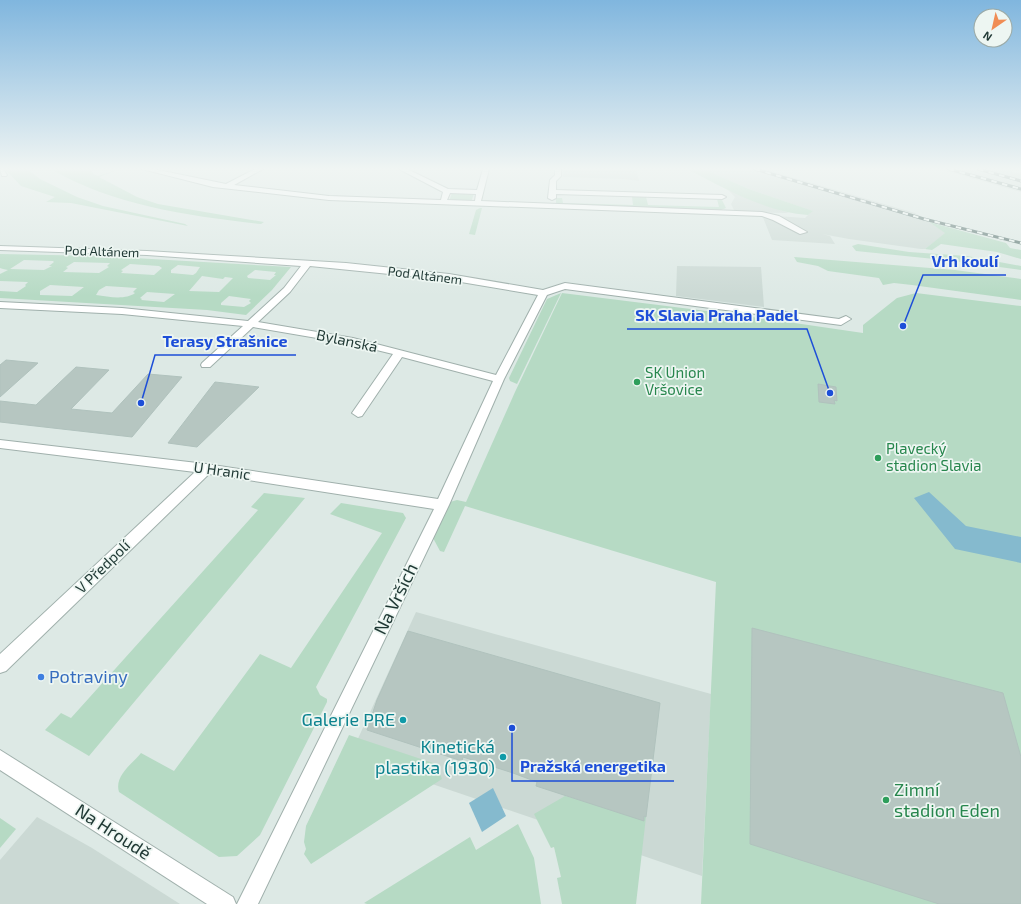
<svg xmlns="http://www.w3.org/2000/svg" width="1021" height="904" font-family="'Exo 2',sans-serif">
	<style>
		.built { fill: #cbd9d4 }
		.green { fill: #b6dac4; fill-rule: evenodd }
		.water { fill: #85bace }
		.building { fill: #b6c6c1; stroke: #b0c2bd }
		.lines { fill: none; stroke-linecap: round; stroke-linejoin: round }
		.street-casing { stroke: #a0b0ac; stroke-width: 2 }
		.street { fill: #fff; fill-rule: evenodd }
		.rail-casing { stroke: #597470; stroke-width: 3 }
		.rail { stroke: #edf6f2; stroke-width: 2; stroke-dasharray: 5.5; stroke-linecap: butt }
		.leisure-dot { fill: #2e9e5b; stroke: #edf6f2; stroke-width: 1.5 }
		.shop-dot { fill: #3f7fe0; stroke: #edf6f2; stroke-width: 1.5 }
		.culture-dot { fill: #0f9aa8; stroke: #edf6f2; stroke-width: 1.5 }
		.labels { text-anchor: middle; stroke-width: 3.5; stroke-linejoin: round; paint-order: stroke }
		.far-street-label { font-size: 13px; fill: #1f3834; stroke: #edf6f2 }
		.street-label { font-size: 15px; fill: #1f3834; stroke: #edf6f2 }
		.leisure-label { font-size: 15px; fill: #27864d; stroke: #edf6f2; text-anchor: start }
		.near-street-label { font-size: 18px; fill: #1f3834; stroke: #edf6f2 }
		.near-shop-label { font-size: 18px; fill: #366cbe; stroke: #edf6f2; text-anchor: start }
		.near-culture-label { font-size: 18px; fill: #0d838f; stroke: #edf6f2; text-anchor: end }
		.near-leisure-label { font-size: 18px; fill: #27864d; stroke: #edf6f2; text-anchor: start }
		.leader { fill: none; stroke: #1d4ed8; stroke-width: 1.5 }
		.callout-dot { fill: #1d4ed8; stroke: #edf6f2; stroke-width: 1.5 }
		.callout-label { font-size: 16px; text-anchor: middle; font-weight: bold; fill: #1d4ed8; stroke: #edf6f2; stroke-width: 3.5; stroke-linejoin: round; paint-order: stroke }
	</style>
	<rect width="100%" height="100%" fill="#dde9e5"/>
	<g class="built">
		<path d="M563,169H636L639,181L624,179L563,177Z"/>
		<path d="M703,169H764L915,213L946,233L925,249H921L849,239L822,234L830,236L835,244L772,240L762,215L805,218L812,211L749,189Z"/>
		<path d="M939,169H1001L1021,174V192Z"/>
		<path d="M728,190L769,206L789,213L735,212L731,204L735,197Z"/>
		<path d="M677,266L761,267L764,307L676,296Z"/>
		<path d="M416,612L711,694L702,876L350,756Z"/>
		<path d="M37,817L92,848L180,904H0V860Z"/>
	</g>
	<g class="green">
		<path d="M5,169H27L40,179L77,197L103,206L185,224L188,226L71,203L46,202L55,197L21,186Z"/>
		<path d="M51,169H96L92,171L93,174L98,176L120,169L99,177L137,197L158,204L264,222L261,224C190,216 114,206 51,169Z"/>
		<path d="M687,169H703L749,189L813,211L808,215C765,212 724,188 687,169Z"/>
		<path d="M452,193L474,194L471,202L449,201Z"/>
		<path d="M632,197H646L648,205L719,207L717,199L722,200L726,208L721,210L556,204V198H562L563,203L633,205Z"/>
		<path d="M480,208H482L475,235L469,234L476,210Z"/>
		<path d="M929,222L1006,243L1010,248L1021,250V259L997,252L941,244L932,250L925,249L945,233Z"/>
		<path d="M858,244L909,252L967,256L1021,266V270L954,261L856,251L852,246Z"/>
		<path d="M0,254L99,256L291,267L272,290L246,315L207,310L0,298V291L17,292L26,286L25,285L28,282L0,281V274L8,270L3,269L0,271L3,269L0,268ZM24,260L53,261L54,262L49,266H52L44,270L10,269ZM74,262L109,263H110L107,266L109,267L99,273L63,272L68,268L66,267ZM130,264L159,266L162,268L154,275L121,273L123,271L121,270ZM178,265L200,267L196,273L193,275L171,273V270ZM255,270L276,272L274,275H276L270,280L248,278L247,276ZM202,276L223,279L225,277L233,278L219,292L189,291ZM50,285L84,287L72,296L40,295V291ZM106,286L137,288L133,292L135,293C126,300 109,297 96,295L99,290ZM147,292L175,294L164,302L141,300L142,299L140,298ZM229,296L251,299L249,301L251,303L244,307L221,305V303Z"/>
		<path d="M794,257L955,270L1021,279V300L912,285L894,283L883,285L879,278L828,271L818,266L797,262Z"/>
		<path d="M561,293L517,384L510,381L509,378L547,299Z"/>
		<path d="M562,293L739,315L863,333V325L897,298L916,293L1021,306V904H701L716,582L465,506L444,552L440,551L433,538L450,502L457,500L466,502L515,392Z"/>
		<path d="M264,493L305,498L89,756L45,730L61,713L71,718L258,510L251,507Z"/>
		<path d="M341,503L403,513L406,518L316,687L320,695L327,699V702L260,835L237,856L219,857L119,792C114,776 132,764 141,753L174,771L260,654L291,668L382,533L330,514Z"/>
		<path d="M349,735L436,764L442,779L311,864L304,854L306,849L304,842L306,826Z"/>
		<path d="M565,796L646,817L636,904H562L557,878L561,877L554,847L551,848L534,814Z"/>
		<path d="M0,818L16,829L0,848Z"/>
		<path d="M518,824L534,858L541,904H367L364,903L470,837L476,850Z"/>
	</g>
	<g class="water">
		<path d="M929,492L966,526L1021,537V563L955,549L914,498Z"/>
		<path d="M493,788L506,816L482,832L469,803Z"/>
	</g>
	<g class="building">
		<path d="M6,360L38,363L0,397V365Z"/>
		<path d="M76,367L109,370L71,409L112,413L148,374L182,377L132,437L0,422V401L36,405Z"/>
		<path d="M215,382L259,387L197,447L168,443Z"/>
		<path d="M818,384L836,387L837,401L834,400L835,404L819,402Z"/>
		<path d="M752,628L1003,693L1021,757V904H939L750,844Z"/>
		<path d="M408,631L660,703L646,817L644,816V821L536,786L537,782L513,773L463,757L462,761L367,730L377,700Z"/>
	</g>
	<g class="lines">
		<defs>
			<g id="street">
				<path d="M0,169H3L7,175L6,176H2Z"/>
				<path d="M142,169H153L226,184L255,169H263L234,185L329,196L441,200L443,192L399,169H407L448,189L477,190L483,169H489L481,201L762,212L779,216L807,232L800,234L773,220L762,216L329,200L213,187ZM450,193L476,194L475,201L447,200Z"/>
				<path d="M555,169H561V176L556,181V190L722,195L726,197L722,199L556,194V198L552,200L548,198L550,180L555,175Z"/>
				<path d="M0,246L147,251L346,263L449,274L543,290L565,283L839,319L846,316L851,319L841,325L565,289L547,295L504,379L449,505L258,904H237L434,509L209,474L6,671L0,673V654L195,472L0,448V440L206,464L438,499L493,381L402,357L362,416L358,417L352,413L393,354L352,344L253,327L210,367H202L201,365L202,363L243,326L122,314L0,308V302L122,308L248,321L284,288L301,266L147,255L0,250ZM310,266L449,280L538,295L496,375L353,338L258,322L290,292Z"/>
				<path d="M0,750L233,897L236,904H207L0,770Z"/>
			</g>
		</defs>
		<use href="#street" class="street-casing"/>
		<use href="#street" class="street"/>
		<defs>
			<g id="rail">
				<path d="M755,169L924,219L1021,243"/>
				<path d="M949,169L1021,189"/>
				<path d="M978,169L1021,181"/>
			</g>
		</defs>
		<use href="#rail" class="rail-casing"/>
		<use href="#rail" class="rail"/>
	</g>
	<linearGradient id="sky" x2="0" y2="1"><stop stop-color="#80b6de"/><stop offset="0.57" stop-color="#f0f5f3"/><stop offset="1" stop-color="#f0f5f3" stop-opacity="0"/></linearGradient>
	<rect width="1021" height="296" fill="url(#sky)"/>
	<g class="leisure-dot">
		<circle cx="637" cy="382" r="4"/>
		<circle cx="878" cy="458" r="4"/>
		<circle cx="886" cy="800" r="4"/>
	</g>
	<circle class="shop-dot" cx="41" cy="677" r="4"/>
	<g class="culture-dot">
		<circle cx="403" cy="720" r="4"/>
		<circle cx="503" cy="757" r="4"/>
	</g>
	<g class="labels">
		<g class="far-street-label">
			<text transform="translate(102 251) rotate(2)" y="5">Pod Altánem</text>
			<text transform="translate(425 275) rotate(7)" y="5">Pod Altánem</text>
		</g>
		<g class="street-label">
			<text transform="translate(347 341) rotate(12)" y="5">Bylanská</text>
			<text transform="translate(222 471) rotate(8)" y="5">U Hranic</text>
			<text transform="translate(103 567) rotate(-44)" y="5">V Předpolí</text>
		</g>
		<g class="leisure-label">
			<text x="645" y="378">SK Union<tspan x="645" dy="17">Vršovice</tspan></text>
			<text x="886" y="454">Plavecký<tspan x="886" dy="17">stadion Slavia</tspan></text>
		</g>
		<g class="near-street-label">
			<text transform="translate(396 599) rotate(-64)" y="6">Na Vrších</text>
			<text transform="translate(113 832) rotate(33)" y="6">Na Hroudě</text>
		</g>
		<g class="near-shop-label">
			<text x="49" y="683">Potraviny</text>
		</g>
		<g class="near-culture-label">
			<text x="395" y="726">Galerie PRE</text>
			<text x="495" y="753">Kinetická<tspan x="495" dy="21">plastika (1930)</tspan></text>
		</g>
		<g class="near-leisure-label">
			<text x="894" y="796">Zimní<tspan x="894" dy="21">stadion Eden</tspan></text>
		</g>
	</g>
	<path class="leader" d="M903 326L923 275H1006M830 393L807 329H627M141 403L155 355H296M512 728L512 781H674"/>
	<g class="callout-dot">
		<circle cx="903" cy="326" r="4"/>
		<circle cx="830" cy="393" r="4"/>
		<circle cx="141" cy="403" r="4"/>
		<circle cx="512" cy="728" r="4"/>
	</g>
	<g class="callout-label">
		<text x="965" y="267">Vrh koulí</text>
		<text x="717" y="321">SK Slavia Praha Padel</text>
		<text x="225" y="347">Terasy Strašnice</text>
		<text x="593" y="772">Pražská energetika</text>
	</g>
	<g transform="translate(993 28) rotate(214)"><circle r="19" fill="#edf6f2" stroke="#9baaa6"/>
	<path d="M0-3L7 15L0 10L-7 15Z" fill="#f08d54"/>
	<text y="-6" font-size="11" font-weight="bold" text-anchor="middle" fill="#1f3834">N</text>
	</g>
</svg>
